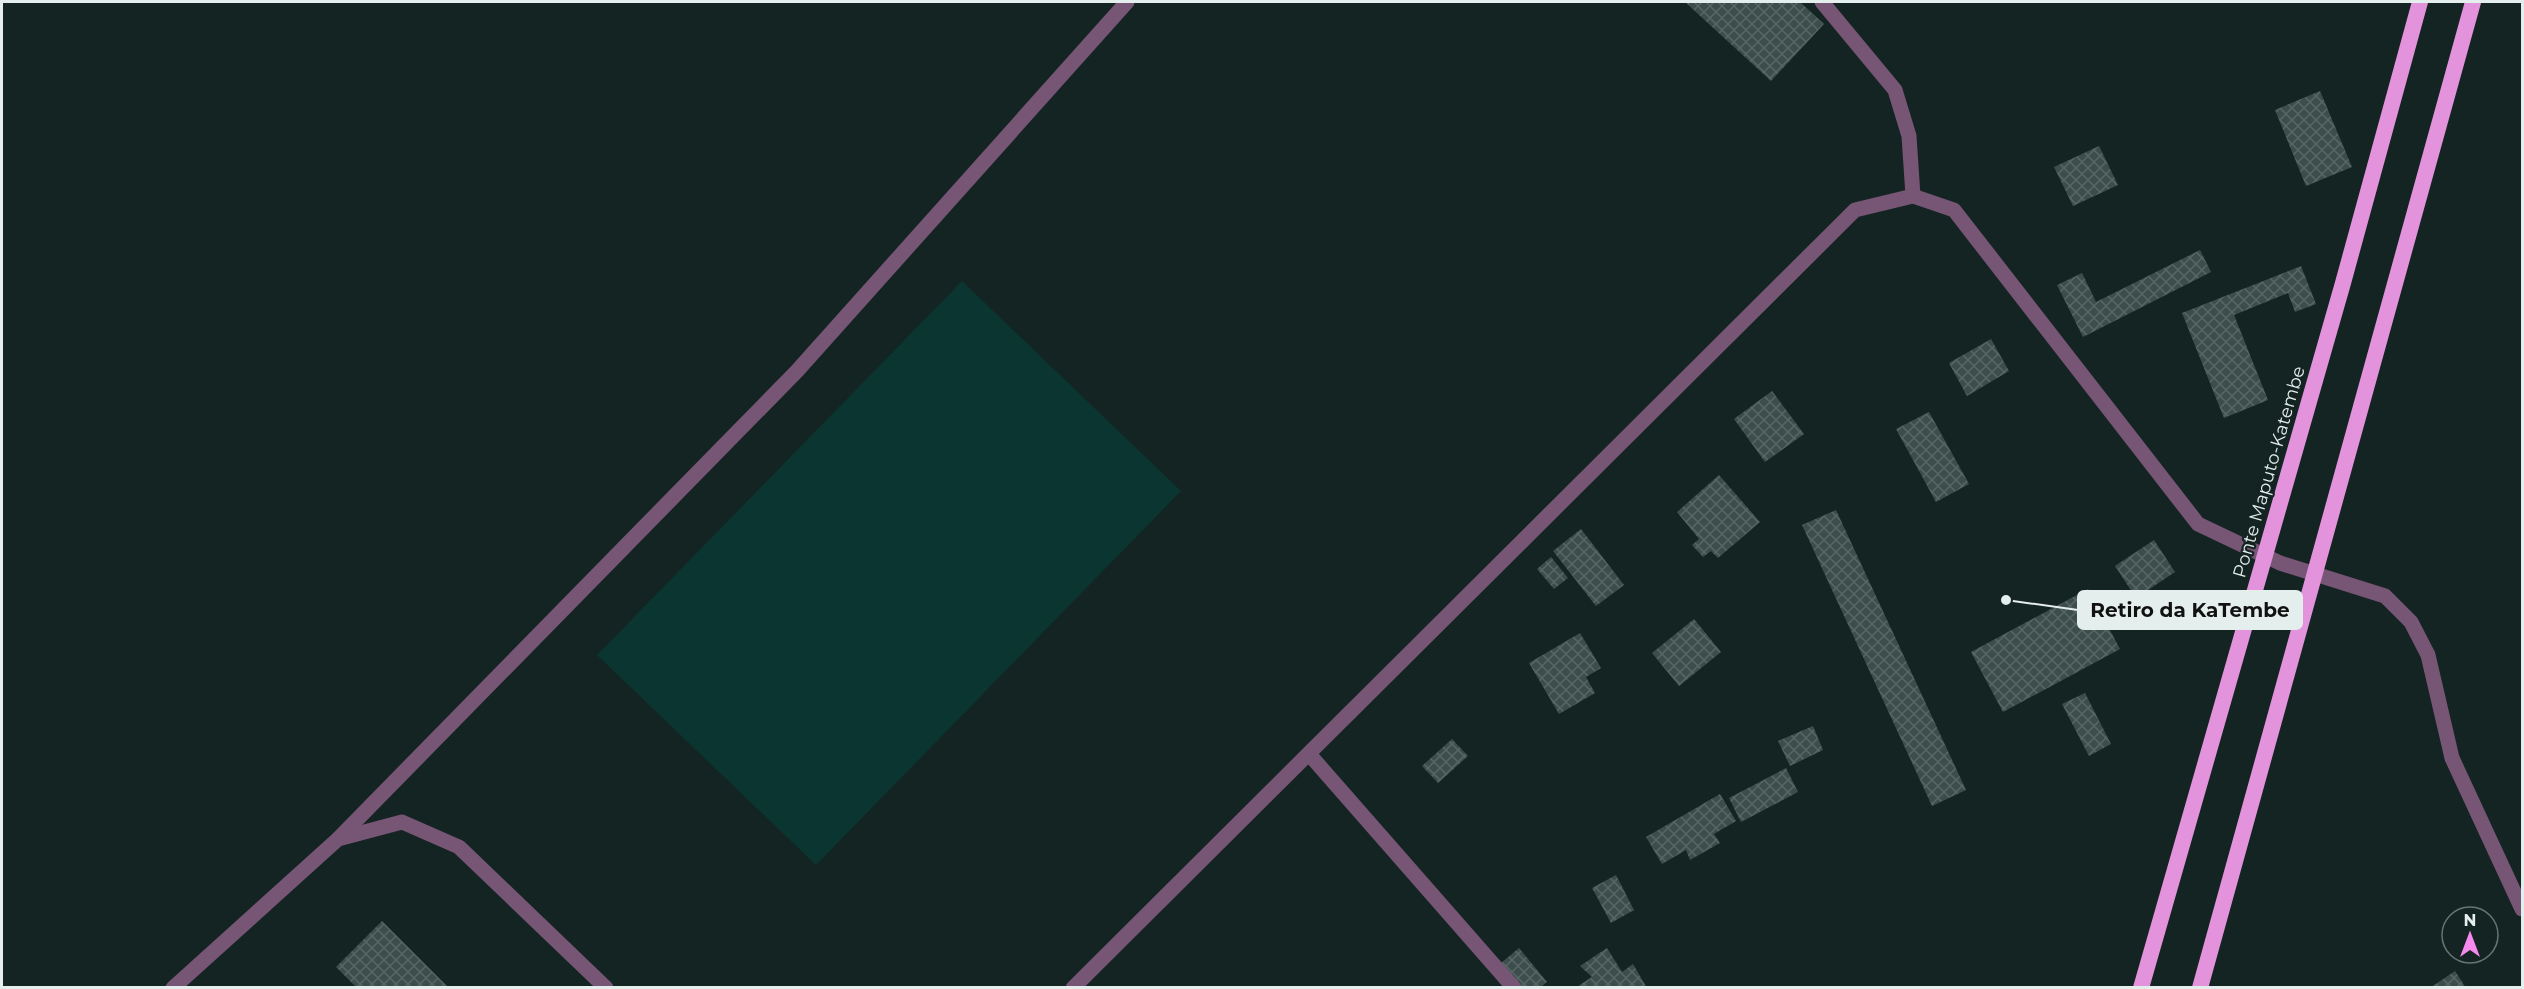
<svg xmlns="http://www.w3.org/2000/svg" width="2524" height="989" font-family="Montserrat,sans-serif">
	<style>
		.pitch { fill: #0b3531 }
		.building { fill: url(#building-cross-hatch) }
		.lines { fill: none; stroke-linecap: round; stroke-linejoin: round }
		.minor { stroke: #775575; stroke-width: 15 }
		.tertiary { stroke: #775575; stroke-width: 15 }
		.trunk-bridge { stroke: #e293dc; stroke-width: 16 }
		.labels { text-anchor: middle; stroke-width: 4.5; stroke-linejoin: round; paint-order: stroke }
		.street-label { font-size: 18px; fill: #e4eeec; stroke: #142422 }
		.leader { fill: none; stroke: #e4eeec; stroke-width: 2 }
		.callout-dot { fill: #e4eeec; stroke: #142422; stroke-width: 2 }
		.callout { fill: #e4eeec; stroke: #e4eeec; stroke-width: 2 }
		.callout-label { font-size: 20px; text-anchor: middle; font-weight: bold; fill: #111 }
	</style>
	<defs>
		<pattern id="building-cross-hatch" width="8" height="8" patternUnits="userSpaceOnUse" patternTransform="scale(1.5)"><rect width="8" height="8" fill="#3c4d4b"/><path d="M0 0l8 8M0 8l8-8" fill="none" stroke="#586765"/></pattern>
	</defs>
	<rect width="100%" height="100%" fill="#142422"/>
	<path class="pitch" d="M962,281L1181,491L816,865L597,655Z"/>
	<g class="building">
		<path d="M1685,2H1800L1824,24L1771,81Z"/>
		<path d="M2320,91L2352,167L2306,186L2275,110Z"/>
		<path d="M2099,146L2118,185L2073,206L2054,167Z"/>
		<path d="M2200,250L2211,272L2083,337L2057,285L2082,273L2096,302Z"/>
		<path d="M2301,266L2316,304L2295,312L2288,293L2234,315L2268,400L2224,418L2182,313Z"/>
		<path d="M1991,339L2009,371L1967,396L1949,363Z"/>
		<path d="M1772,391L1804,434L1765,462L1734,419Z"/>
		<path d="M1929,412L1969,484L1936,502L1896,429Z"/>
		<path d="M1719,475L1760,522L1718,558L1711,551L1703,557L1692,545L1699,539L1677,512Z"/>
		<path d="M1836,510L1966,790L1932,806L1802,525Z"/>
		<path d="M1581,529L1624,585L1596,606L1553,551Z"/>
		<path d="M2154,540L2175,572L2136,598L2115,566Z"/>
		<path d="M1551,557L1568,578L1554,589L1537,569Z"/>
		<path d="M2088,589L2120,649L2003,712L1971,652Z"/>
		<path d="M1694,619L1721,652L1679,686L1652,653Z"/>
		<path d="M1580,633L1601,668L1586,677L1595,693L1559,714L1529,663Z"/>
		<path d="M2085,693L2111,744L2089,756L2062,704Z"/>
		<path d="M1813,726L1823,750L1790,766L1778,741Z"/>
		<path d="M1452,739L1468,756L1438,783L1422,766Z"/>
		<path d="M1786,768L1798,792L1741,822L1729,798Z"/>
		<path d="M1720,794L1736,821L1714,834L1720,843L1690,860L1686,850L1662,864L1646,837Z"/>
		<path d="M1616,875L1634,910L1611,923L1592,888Z"/>
		<path d="M382,921L449,988H357L336,967Z"/>
		<path d="M1519,948L1547,982L1540,988H1521L1501,963Z"/>
		<path d="M1607,948L1622,972L1633,964L1647,988H1575L1592,977L1580,966Z"/>
		<path d="M2455,971L2466,988H2430Z"/>
	</g>
	<g class="lines">
		<g class="minor">
			<path d="M1822,2L1895,90L1909,136L1913,196"/>
			<path d="M1309,754L1514,988"/>
			<path d="M338,839L797,371L1127,2"/>
		</g>
		<g class="tertiary">
			<path d="M173,988L338,839L402,822L459,847L606,988"/>
			<path d="M1073,988L1855,210L1913,196L1954,210L2198,524L2280,563L2385,596L2411,622L2428,655L2452,758L2522,909"/>
		</g>
		<g class="trunk-bridge">
			<path d="M2141,988L2343,283L2420,2"/>
			<path d="M2200,988L2473,2"/>
		</g>
	</g>
	<g class="labels">
		<g class="street-label">
			<text transform="translate(2269 472) rotate(-74)" y="6">Ponte Maputo-Katembe</text>
		</g>
	</g>
	<path class="leader" d="M2006 600L2078 610"/>
	<circle class="callout-dot" cx="2006" cy="600" r="6"/>
	<rect class="callout" x="2078" y="591" width="224" height="38" rx="6"/>
	<g class="callout-label">
		<text x="2190" y="617">Retiro da KaTembe</text>
	</g>
	<rect width="2524" height="989" fill="none" stroke="#e4eeec" stroke-width="6"/>
	<g transform="translate(2470 935)"><circle r="28" fill="#142422" stroke="#677573" stroke-width="1.5"/>
	<path d="M0-4.5L10 22L0 15L-10 22Z" fill="#f589ee"/>
	<text y="-9" font-size="16" font-weight="bold" text-anchor="middle" fill="#e4eeec">N</text>
	</g>
</svg>
